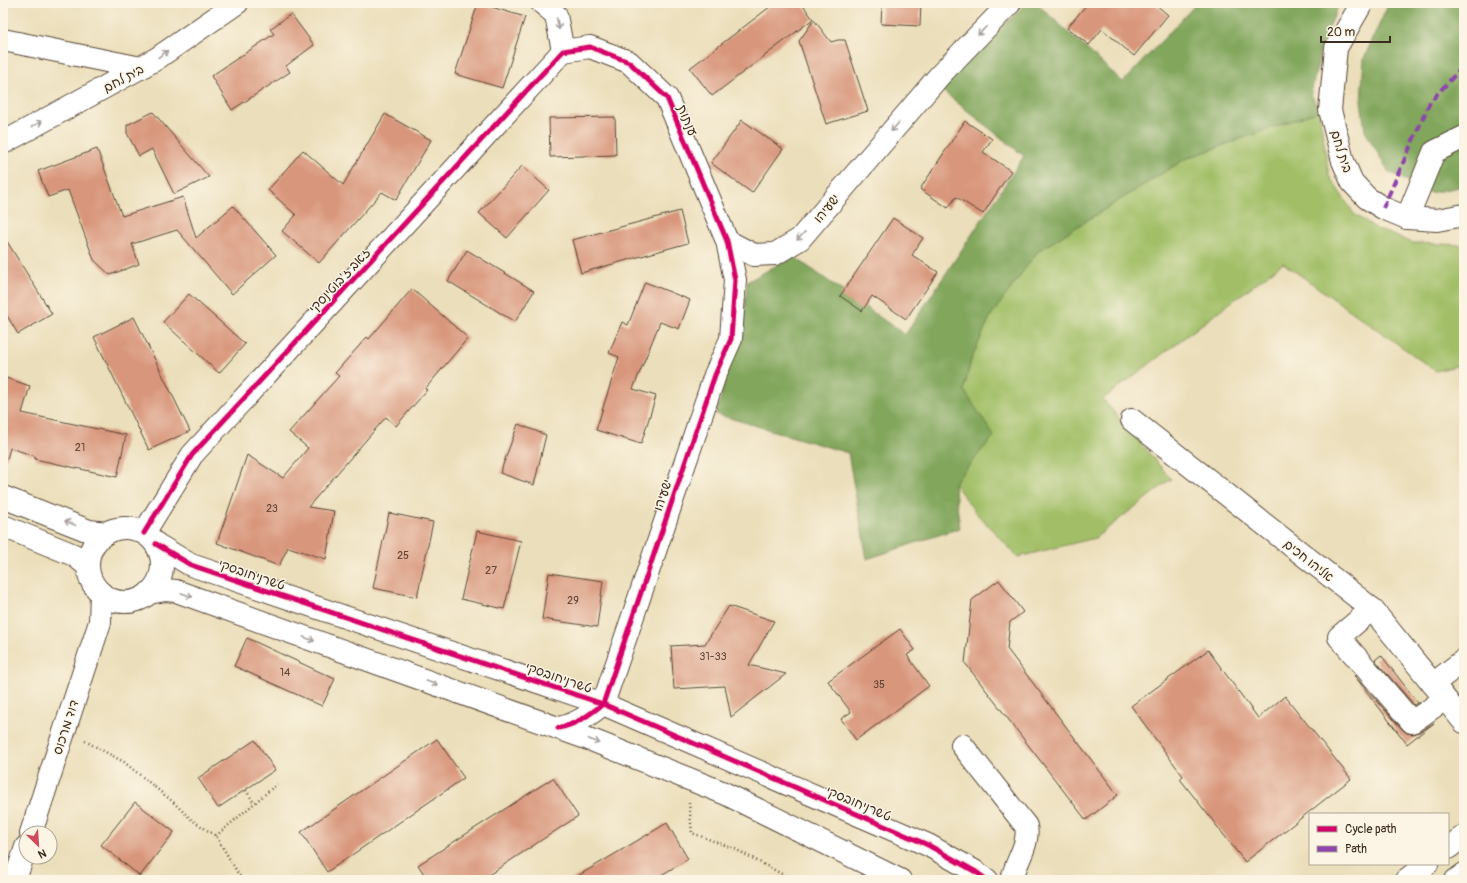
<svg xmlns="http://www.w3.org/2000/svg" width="1467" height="883" font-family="Pangolin,'Playpen Sans Hebrew',sans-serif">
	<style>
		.green { fill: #a2bf67; stroke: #6e7442 }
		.forest { fill: #81a65c; stroke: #5e683d }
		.building { fill: #d8967b }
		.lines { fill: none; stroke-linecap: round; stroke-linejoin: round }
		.minor-casing { stroke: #554535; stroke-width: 24 }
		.path { stroke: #554535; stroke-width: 2.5; stroke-dasharray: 1 3; stroke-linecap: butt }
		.minor { stroke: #fff; stroke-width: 22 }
		.quiet { stroke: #8e44ad; stroke-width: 4; stroke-dasharray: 8 4; stroke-linecap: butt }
		.cycleway-casing { stroke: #fcf5e5; stroke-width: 8 }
		.cycleway { stroke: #d6006c; stroke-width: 5 }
		.oneway { stroke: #a79f9a }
		.labels { text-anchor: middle; stroke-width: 3; stroke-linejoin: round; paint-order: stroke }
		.number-label { font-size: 11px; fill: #624535 }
		.street-label { font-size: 13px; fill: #3b2a1e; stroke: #fcf5e5 }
	</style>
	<rect width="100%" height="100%" fill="#fcf5e5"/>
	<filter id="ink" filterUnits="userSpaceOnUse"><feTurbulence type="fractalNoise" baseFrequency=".025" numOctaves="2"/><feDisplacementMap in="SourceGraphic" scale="8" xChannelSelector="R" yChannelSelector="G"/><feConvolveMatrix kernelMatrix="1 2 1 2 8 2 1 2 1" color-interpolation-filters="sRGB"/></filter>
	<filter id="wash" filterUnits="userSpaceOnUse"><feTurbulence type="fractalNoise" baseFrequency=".012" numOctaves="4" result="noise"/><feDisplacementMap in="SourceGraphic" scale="16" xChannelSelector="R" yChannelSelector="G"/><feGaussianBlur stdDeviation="0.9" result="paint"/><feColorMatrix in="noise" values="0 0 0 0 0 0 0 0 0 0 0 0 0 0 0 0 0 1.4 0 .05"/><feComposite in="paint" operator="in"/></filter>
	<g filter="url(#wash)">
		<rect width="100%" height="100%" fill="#ebdeba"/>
		<path class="green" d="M1319,111L1329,176L1354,214L1377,229L1413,243L1464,245V364L1436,371L1283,263L1103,399L1171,479L1095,538L1018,557L976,513L954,483L993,436L963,390L971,360L990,317L1038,251L1185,159Z"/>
		<g class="forest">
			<path d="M1027,3H1036L1123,82L1197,3H1220L1224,6L1226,3H1340L1322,43L1311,94L1319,111L1185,159L1038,251L990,317L971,360L964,390L994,436L954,483L960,528L867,559L848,453L716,414L745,307L747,282L793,256L905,335L1024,156L939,88Z"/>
			<path d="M1389,3H1464V186L1430,193L1388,171L1365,131L1361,101L1364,58Z"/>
		</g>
		<g id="blocks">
			<g class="building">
				<path d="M478,3L525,17L502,88L455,74Z"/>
				<path d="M775,3H801L813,19L712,96L690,68Z"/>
				<path d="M882,3H921L920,26L881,24Z"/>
				<path d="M1088,3H1154L1168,15L1134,56L1102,29L1089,45L1067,28Z"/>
				<path d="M291,14L314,45L286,66L290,72L232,110L211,76L274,34L270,29Z"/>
				<path d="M814,20L831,42L838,40H845L868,111L826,124L799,41Z"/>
				<path d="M153,112L183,147L209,177L174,194L152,149L139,156L127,133V125Z"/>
				<path d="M385,114L431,140L396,200L382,192L319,263L282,231L296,215L268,190L303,150L343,185Z"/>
				<path d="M615,117L616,155L550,157L549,118Z"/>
				<path d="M742,120L783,149L752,193L711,163Z"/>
				<path d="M965,121L992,139L983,152L1011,171L983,214L956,197L948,208L920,189Z"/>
				<path d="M97,149L122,216L183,197L196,238L233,206L276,255L232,294L177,230L132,244L139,264L110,275L94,260L68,190L48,197L38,171Z"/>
				<path d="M522,166L549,190L507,238L479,213Z"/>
				<path d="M680,211L688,243L581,273L572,240Z"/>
				<path d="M893,218L923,238L912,255L938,272L906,319L872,296L862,311L840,296Z"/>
				<path d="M3,235L52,314L18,334L3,309Z"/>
				<path d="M467,250L534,291L515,322L448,281Z"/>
				<path d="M645,282L690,300L679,329L660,322L633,389L656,396L641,444L596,430L619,357L609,353L622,322L628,325Z"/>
				<path d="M412,289L468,338L425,389L427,390L396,426L386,417L308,507L334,511L326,559L288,547L279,566L217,543L247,455L283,478L308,448L289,432L339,376L335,373L367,337L369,339Z"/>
				<path d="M189,294L245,344L219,373L163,322Z"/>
				<path d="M134,317L190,431L149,450L94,337Z"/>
				<path d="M3,377L30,386L22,413L126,435L117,477L35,459V456L10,448L7,459H3Z"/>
				<path d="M518,424L546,435L534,485L500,473Z"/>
				<path d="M389,513L433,522L417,597L373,588Z"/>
				<path d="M477,531L521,541L504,609L461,599Z"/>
				<path d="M549,573L603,581L597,627L542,619Z"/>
				<path d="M999,580L1023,612L1010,622L1007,649L1118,795L1086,820L965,663L972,600Z"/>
				<path d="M729,606L774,621L749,665L786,674L731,717L725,686L674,689L671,646L705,644Z"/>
				<path d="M900,629L915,650L907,655L929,686L856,740L841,719L851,712L828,681Z"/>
				<path d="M247,638L335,679L322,706L234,666Z"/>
				<path d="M1208,650L1258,718L1285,696L1351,779L1245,862L1180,779L1183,776L1131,706Z"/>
				<path d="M1381,655L1418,703L1414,705L1375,660Z"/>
				<path d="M1354,675L1403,730L1407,733L1413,734L1419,732L1434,723L1407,744Z"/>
				<path d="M437,739L464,778L327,872L301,832Z"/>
				<path d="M255,740L275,770L218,808L198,778Z"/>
				<path d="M553,778L578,816L481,880H428L418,865Z"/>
				<path d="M135,802L174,832L140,876L101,845Z"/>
				<path d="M667,823L688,859L653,880H571Z"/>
			</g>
		</g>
	</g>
	<g filter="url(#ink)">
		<use href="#blocks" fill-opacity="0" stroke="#554535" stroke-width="1"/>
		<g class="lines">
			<defs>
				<g id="minor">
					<path d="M542,3L556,15L563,51"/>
					<path d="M1362,3L1336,48L1330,110L1343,161L1352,182L1367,198L1383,208L1407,218L1437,220L1464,215"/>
					<path d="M3,40L141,68"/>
					<path d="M3,143L156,59L237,3"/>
					<path d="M1407,218L1434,152L1464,137"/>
					<path d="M727,241L754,255L775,254L800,239L940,75L1010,3"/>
					<path d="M1132,420L1372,609L1464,722"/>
					<path d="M3,497L89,531L107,533"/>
					<path d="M3,526L74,555L88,566"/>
					<circle cx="125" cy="565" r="37"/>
					<path d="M144,533L192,455L563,51"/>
					<path d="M156,544L191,565L603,704L928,845L976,872L987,880"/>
					<path d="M149,593L165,590L176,591L594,741L724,793L900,880"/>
					<path d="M1372,609L1339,637L1412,722L1445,699"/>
					<path d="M1433,684L1464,660"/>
					<path d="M558,728C576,725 589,715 603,704L715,375L731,339L735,280L727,241L667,98L629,62L590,47L563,51"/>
					<path d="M962,745L1026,826C1030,845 1015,862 1012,880"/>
					<path d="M31,833L100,622L101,593"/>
					<path d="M1448,848L1464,836"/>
					<path d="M15,880L26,847"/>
					<path d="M1406,880L1427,864"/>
					<path d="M1456,880L1464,874"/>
				</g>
			</defs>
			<use href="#minor" class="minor-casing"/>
			<g class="path">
				<path d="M85,741L124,762L172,801L192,820L216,836L242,880"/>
				<path d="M246,790L254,803"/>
				<path d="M689,803L692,833L735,849L793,880"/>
				<path d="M216,836L277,784"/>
			</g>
			<use href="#minor" class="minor"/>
			<path class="quiet" d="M1383,208L1430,102L1464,65"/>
			<defs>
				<g id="cycleway">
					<path d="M144,533L192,455L563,51L590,47L629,62L667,98L727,241L735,280L731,339L715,375L603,704C589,715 576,725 558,728"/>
					<path d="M156,544L191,565L603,704L928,845L976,872L987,880"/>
				</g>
			</defs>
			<use href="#cycleway" class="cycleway-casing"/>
			<use href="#cycleway" class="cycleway"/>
		</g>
		<defs><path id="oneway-shaft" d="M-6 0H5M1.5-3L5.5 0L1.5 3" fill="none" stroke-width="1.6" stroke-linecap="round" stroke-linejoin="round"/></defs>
		<g class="oneway">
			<use href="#oneway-shaft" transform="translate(558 24) rotate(78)"/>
			<use href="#oneway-shaft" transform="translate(982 31) rotate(134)"/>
			<use href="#oneway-shaft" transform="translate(163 54) rotate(-35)"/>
			<use href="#oneway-shaft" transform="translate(37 124) rotate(-28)"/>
			<use href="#oneway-shaft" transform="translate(895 127) rotate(131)"/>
			<use href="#oneway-shaft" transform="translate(801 236) rotate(135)"/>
			<use href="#oneway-shaft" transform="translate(70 523) rotate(-157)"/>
			<use href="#oneway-shaft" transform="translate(187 595) rotate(20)"/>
			<use href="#oneway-shaft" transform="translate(309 639) rotate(20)"/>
			<use href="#oneway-shaft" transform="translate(432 683) rotate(20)"/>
			<use href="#oneway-shaft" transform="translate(594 741) rotate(21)"/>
		</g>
	</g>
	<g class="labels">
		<g class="number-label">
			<text x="80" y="451">21</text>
			<text x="272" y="512">23</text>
			<text x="403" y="559">25</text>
			<text x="491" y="574">27</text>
			<text x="573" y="604">29</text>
			<text x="713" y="660">31-33</text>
			<text x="285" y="676">14</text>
			<text x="879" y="688">35</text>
		</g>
		<g class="street-label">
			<text transform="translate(123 78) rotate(-29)" y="5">בית לחם</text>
			<text transform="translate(688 120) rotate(67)" y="5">ענתות</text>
			<text transform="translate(1342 151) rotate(72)" y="5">בית לחם</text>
			<text transform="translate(826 208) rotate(-50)" y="5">ישעיהו</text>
			<text transform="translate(339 280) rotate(-47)" y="5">זאב ז'בוטינסקי</text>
			<text transform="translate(662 495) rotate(-71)" y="5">ישעיהו</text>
			<text transform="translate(1309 560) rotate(38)" y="5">אליהו חכים</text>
			<text transform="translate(252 574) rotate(19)" y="5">טשרניחובסקי</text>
			<text transform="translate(559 677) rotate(19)" y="5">טשרניחובסקי</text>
			<text transform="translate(65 727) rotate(-72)" y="5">דוד מרכוס</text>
			<text transform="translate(859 803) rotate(23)" y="5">טשרניחובסקי</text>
		</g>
	</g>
	<rect width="1467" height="883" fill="none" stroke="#fcf5e5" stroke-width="16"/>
	<rect x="1309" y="813" width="140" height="52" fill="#fcf5e5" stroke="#afa495"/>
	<rect x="1317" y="826" width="20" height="6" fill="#d6006c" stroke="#afa495"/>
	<text x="1345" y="833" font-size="12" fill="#3b2a1e">Cycle path</text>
	<rect x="1317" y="846" width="20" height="6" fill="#8e44ad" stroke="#afa495"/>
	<text x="1345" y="853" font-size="12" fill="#3b2a1e">Path</text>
	<g transform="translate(38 845) rotate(155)"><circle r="19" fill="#fcf5e5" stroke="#afa495"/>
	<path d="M0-3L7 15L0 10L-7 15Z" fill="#d1495b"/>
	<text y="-6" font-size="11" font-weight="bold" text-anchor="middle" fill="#3b2a1e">N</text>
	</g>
	<path d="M1321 36v6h69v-6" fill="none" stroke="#3b2a1e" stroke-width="2"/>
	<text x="1327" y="36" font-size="12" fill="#3b2a1e" stroke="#fcf5e5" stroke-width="3" paint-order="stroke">20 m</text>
</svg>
